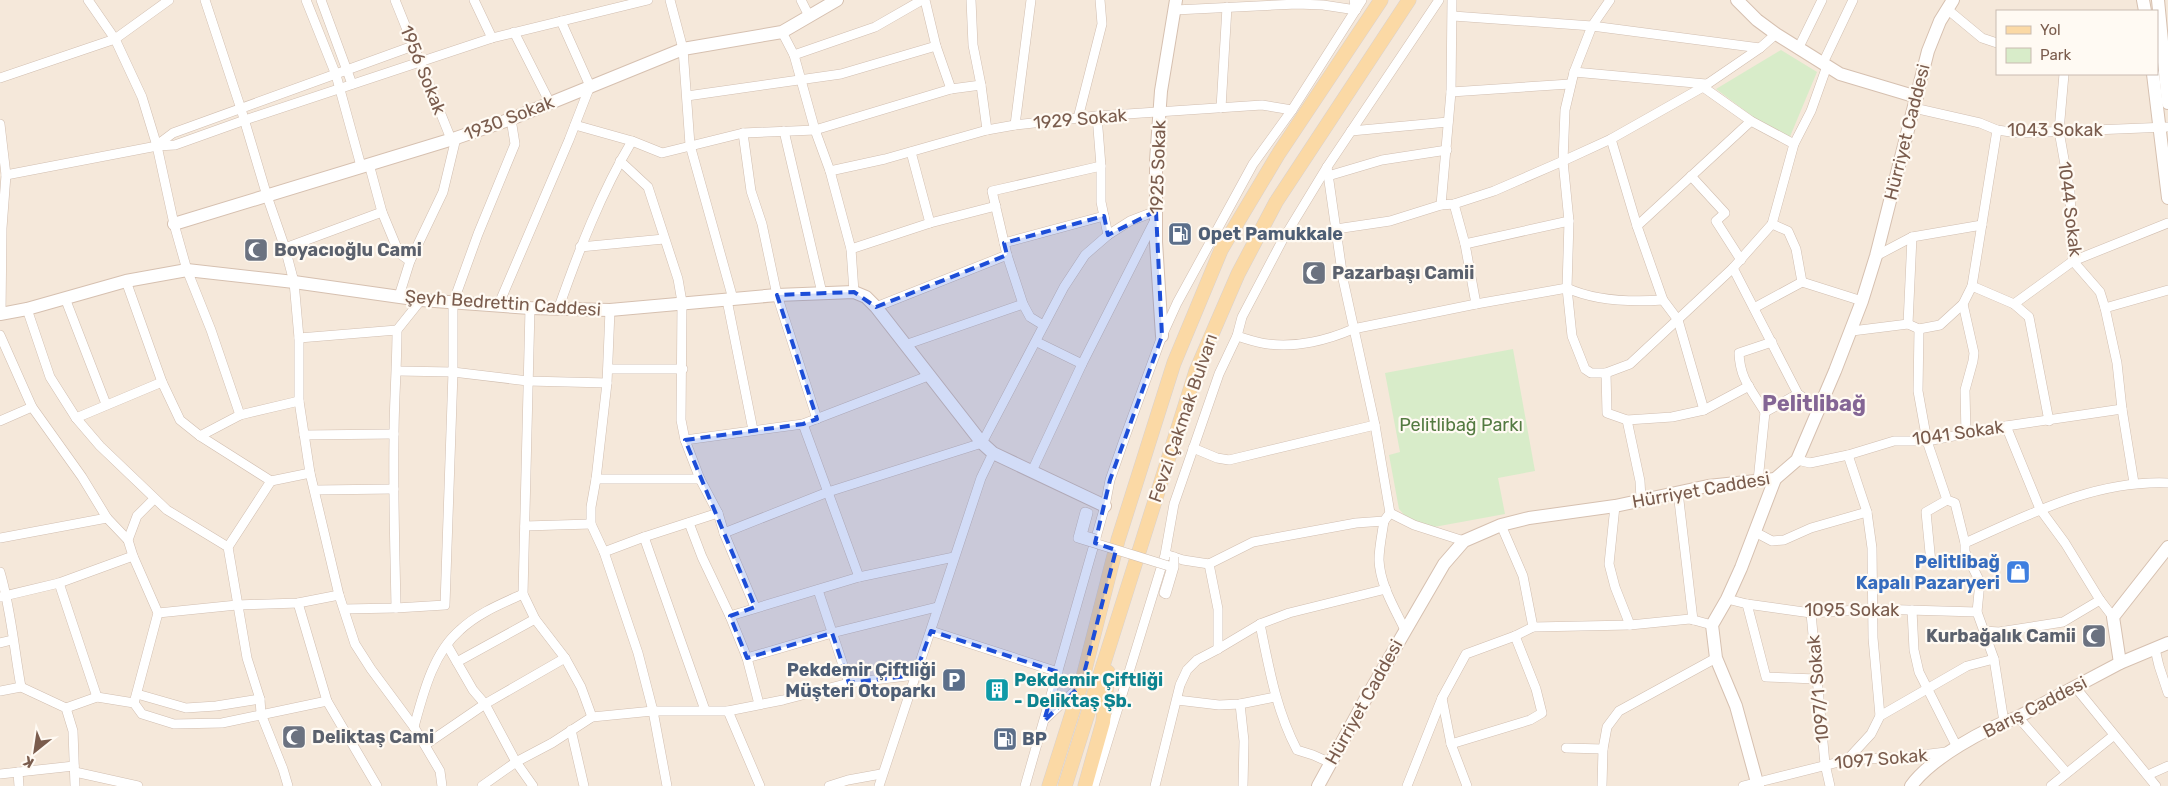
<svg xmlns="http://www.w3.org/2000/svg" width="2168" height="786" font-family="Rubik,sans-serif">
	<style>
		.residential { fill: #f5e8da; fill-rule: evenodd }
		.green { fill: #d8ecc9 }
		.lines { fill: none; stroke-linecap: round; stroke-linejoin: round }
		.street-casing { stroke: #d1beb0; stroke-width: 10 }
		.secondary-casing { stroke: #d6c0b0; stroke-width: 14 }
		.primary-casing { stroke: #dad1cd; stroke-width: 15 }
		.street { stroke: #fff; stroke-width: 9 }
		.secondary { stroke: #fff; stroke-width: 12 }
		.primary { stroke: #fbd9a5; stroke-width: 14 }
		.street-bridge-casing { stroke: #d1beb0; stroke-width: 10; stroke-linecap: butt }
		.street-bridge { stroke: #fff; stroke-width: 9 }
		.marked { fill: #1d4ed8; fill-opacity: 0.2; stroke: #1d4ed8; stroke-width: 4; stroke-dasharray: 10 6; stroke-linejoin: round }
		.labels { text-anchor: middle; stroke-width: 4.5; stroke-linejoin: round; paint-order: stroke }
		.street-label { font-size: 18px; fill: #7a5c4d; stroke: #fffaf3 }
		.service-label { font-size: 18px; font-weight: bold; fill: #4e5e75; stroke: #fffaf3; text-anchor: start }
		.worship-label { font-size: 18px; font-weight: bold; fill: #5b616d; stroke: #fffaf3; text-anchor: start }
		.park-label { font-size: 18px; fill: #537a41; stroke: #fffaf3 }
		.shop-label { font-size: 18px; font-weight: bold; fill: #366cbe; stroke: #fffaf3; text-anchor: end }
		.culture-label { font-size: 18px; font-weight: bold; fill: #0d838f; stroke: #fffaf3; text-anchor: start }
		.district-label { font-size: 22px; font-weight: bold; fill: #846695; stroke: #fffaf3 }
	</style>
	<rect width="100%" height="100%" fill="#fdf6ec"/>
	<path class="residential" d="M0,0H2168V786H0ZM1997,11H2157V74H1997Z"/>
	<g class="green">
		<path d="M1781,50L1817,72L1789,139L1752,116L1716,89Z"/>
		<path d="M1513,349L1535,471L1498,478L1505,514L1434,527L1407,518L1399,509L1389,455L1400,452L1385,373Z"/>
	</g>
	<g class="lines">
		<defs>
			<g id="street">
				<path d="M88,0L115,39L142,97L157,146L174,224L187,270L211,330L240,415"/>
				<path d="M205,0L241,109L267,196L285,248L294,282L299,338V401L310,473L339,595L355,644L371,669L414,727L440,771L442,786"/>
				<path d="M306,0L336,75L361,166"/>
				<path d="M321,0L352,84"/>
				<path d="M395,0L451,139"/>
				<path d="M474,0L492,38"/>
				<path d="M670,0L683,49L690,145L733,299"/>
				<path d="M801,0L809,16"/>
				<path d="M925,0L936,46L951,89"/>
				<path d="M971,0L973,45L981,85L987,130"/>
				<path d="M1610,0L1592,26L1574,72L1565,110L1563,161L1569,221L1567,288L1572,336L1585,369L1591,373H1606L1630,364L1733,268L1772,224L1794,144L1811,111L1827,66"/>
				<path d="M1947,9L1982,38L1997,43"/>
				<path d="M1175,10L1297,4L1323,5L1356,10L1354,0"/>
				<path d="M1453,16L1592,26L1760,48"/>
				<path d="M514,32L550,103"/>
				<path d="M782,32L794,55L815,130L830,171L851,249L854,292"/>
				<path d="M1798,49L1822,0"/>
				<path d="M794,55L875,27L922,0"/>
				<path d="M1823,63L1853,0"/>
				<path d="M1574,72L1706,84"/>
				<path d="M2064,74L2059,131L2070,193L2073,261L2100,292L2105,308L2117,363L2122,409L2134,483"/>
				<path d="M0,78L115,39L169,0"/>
				<path d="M1703,87L1751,121L1794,144"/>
				<path d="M1451,92L1570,84"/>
				<path d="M687,96L841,74L936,46"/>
				<path d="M1221,108L1227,7"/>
				<path d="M1914,108L1980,123L1997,130L2018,133L2168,127"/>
				<path d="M1097,116L1101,166V202L1108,235"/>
				<path d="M1078,118L1102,24L1100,0"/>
				<path d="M0,124L6,175L2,228L1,314"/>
				<path d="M575,125L632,141L662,153L743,133L815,130L951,89L981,85"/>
				<path d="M1015,125L1031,0"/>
				<path d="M784,131L822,293"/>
				<path d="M1351,131L1448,122"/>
				<path d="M743,133L751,191L762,224L777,295L817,419"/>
				<path d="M1611,139L1637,226L1663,300L1678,320L1704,410"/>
				<path d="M157,145L173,133L413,46"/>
				<path d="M911,152L930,223"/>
				<path d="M620,161L648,187L678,279L682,302L681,420L685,440L700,479L718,513L724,533L755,607"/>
				<path d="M369,164L382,212L399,253L410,261"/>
				<path d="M1327,167L1343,279L1375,425L1390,513"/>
				<path d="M830,171L885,159L987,130L1015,125L1097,116L1262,105L1292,110"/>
				<path d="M6,175L157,146L175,145L245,120L492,38L648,0"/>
				<path d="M1328,176L1382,160L1447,150"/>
				<path d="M1691,176L1725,213L1716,221L1741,260"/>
				<path d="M1454,204L1465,244L1476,304"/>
				<path d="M1441,205L1451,92L1452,0"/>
				<path d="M1637,226L1751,121"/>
				<path d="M1336,229L1390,221L1441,205L1454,204L1494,191L1563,161L1611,139L1703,87L1760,48L1776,34"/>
				<path d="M1004,243L1104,216"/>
				<path d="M1465,244L1569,221"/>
				<path d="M580,247L664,239"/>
				<path d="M285,248L382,212"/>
				<path d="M851,249L930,223L996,206"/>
				<path d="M1876,256L1912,237L1982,225"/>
				<path d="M1733,268L1798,394L1820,409"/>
				<path d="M126,281L162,382L180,420L200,436L271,481L310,473"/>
				<path d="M1802,282L1862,301"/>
				<path d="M1972,286L2014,304L2029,317L2049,421"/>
				<path d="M399,296L410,261L443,192L456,138"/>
				<path d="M65,298L106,404"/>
				<path d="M727,300L753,430"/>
				<path d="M1963,304L1974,353L1973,361L1965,390L1966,435"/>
				<path d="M2014,304L2073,261L2168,223"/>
				<path d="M498,306L569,140L590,86L561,21"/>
				<path d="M559,307C579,250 601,193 632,141"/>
				<path d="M876,307L1007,255"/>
				<path d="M530,308L523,594L535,619L565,658L581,687L592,717"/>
				<path d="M1754,308L1802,282L1796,249L1788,231L1772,224"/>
				<path d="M2105,308L2168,290"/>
				<path d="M27,309L50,377L76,418L100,446L167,510L228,547L247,658L260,699L261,714L283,769L288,786"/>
				<path d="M610,310L607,383L596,479L591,507V524L604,552L638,653L653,711L667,786"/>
				<path d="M1908,324L1912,237"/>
				<path d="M1043,325L1030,317L1023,304L1007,255L992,191L1101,166"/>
				<path d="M1919,329L1918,391L1927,441L1947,500L1955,503L1965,543V552L1980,582L1977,612L1994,659L2004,722"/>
				<path d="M1852,331L1908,324L1919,329L1940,325L1963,304L1972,286L1997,130"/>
				<path d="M0,335L32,407L82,477L107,518L128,540"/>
				<path d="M1237,336C1247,339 1258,343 1268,344C1296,348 1328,340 1353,329L1476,304L1567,288C1595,301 1633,302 1663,300"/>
				<path d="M299,338L397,330"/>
				<path d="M1037,342L1082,364"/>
				<path d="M1772,342L1739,353C1740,380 1752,390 1765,412L1798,394"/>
				<path d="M905,345L1023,304"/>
				<path d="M608,369H683"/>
				<path d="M398,371L453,372L528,381L607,383"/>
				<path d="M1606,373L1607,413L1627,420L1672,417L1704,410L1749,386"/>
				<path d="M76,418L162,382"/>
				<path d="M1627,420L1640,481L1641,499"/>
				<path d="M0,421L32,407"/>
				<path d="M803,424L859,577"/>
				<path d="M2006,426L2040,509L2065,543L2100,600L2113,617"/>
				<path d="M304,435L394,434"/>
				<path d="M200,436L240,415L299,401"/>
				<path d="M685,440L803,424L928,376"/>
				<path d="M1193,448L1217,458L1229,460L1375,425"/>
				<path d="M1848,455L1867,512L1872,548L1873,638L1880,716"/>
				<path d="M1797,460L1810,463L1848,455L1894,441H1927L2006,426L2122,409"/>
				<path d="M1032,471L1082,364L1155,220"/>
				<path d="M596,479H700"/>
				<path d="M1758,481L1765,412"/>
				<path d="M316,490L394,489"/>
				<path d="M1678,492L1693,620"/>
				<path d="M1615,506L1609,564L1615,587L1630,625"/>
				<path d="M1384,521C1382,534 1379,548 1379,560C1380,585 1395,609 1405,630"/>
				<path d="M689,523L702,557L730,616"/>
				<path d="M1501,525L1523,576L1533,627"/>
				<path d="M525,526L591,524"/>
				<path d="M1755,532L1772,541L1784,540L1811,528L1867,512"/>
				<path d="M724,533L828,492L982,443L1064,287L1085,255L1108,235L1130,221L1156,211"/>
				<path d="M644,537L705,710"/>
				<path d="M0,538L107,518"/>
				<path d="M1965,543C2030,514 2095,480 2168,483"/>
				<path d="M228,547L271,481"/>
				<path d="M604,552L644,537L718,513"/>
				<path d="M1168,555L1183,560L1209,564L1253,542L1356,523L1384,521L1390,513L1414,525L1464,541"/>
				<path d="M1931,563L1926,512L1947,500"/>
				<path d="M1209,564L1218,609V649"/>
				<path d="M0,572C11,609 14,649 21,687"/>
				<path d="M59,583L97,697"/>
				<path d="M818,590L849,683"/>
				<path d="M0,597L59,583L133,556"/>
				<path d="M1727,599L1747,604L1811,613L1874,609L1977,612"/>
				<path d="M298,603L327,701L377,786"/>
				<path d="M1747,604L1766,677L1816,679"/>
				<path d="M396,608C395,551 393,494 394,437C394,401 397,366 397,330L421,300"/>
				<path d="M344,609L396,608L445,605L453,372V303L478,234L515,144L511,119"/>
				<path d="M1912,610L1914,650L1919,672L1957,747"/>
				<path d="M158,613L237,605L298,603L339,595"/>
				<path d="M1811,613L1825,764L1830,786"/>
				<path d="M1260,624C1269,668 1276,710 1297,750L1313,755L1331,763"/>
				<path d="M931,631L1058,672"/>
				<path d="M1984,631L1999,632L2063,622L2100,600"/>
				<path d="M0,643L12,640"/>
				<path d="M447,645L473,690L485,704L516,762L533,786"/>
				<path d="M2155,649L2159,666L2168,693"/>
				<path d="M747,658L832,633L937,607"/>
				<path d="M457,662L535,619"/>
				<path d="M2076,688L2156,786"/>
				<path d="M0,691L21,687L66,708L73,731L75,786"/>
				<path d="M137,694L186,708L216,706L260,699"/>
				<path d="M1442,698L1451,744L1467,786"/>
				<path d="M1177,700L1219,705L1240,704L1275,697"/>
				<path d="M134,703L158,613L133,556L128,540L137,516L154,499"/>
				<path d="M759,704L747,658L730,616L859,577L954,557"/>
				<path d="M1240,704L1244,741L1243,786"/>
				<path d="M66,708L97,697L134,703L142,714L174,724L222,723L327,701"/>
				<path d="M728,711L760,786"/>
				<path d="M2018,717L2066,772"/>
				<path d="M1045,719L1079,687"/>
				<path d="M414,727C423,694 433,653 460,630C478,613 501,604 523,594"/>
				<path d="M571,730L584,786"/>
				<path d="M1451,744L1530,720L1542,713L1536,689L1515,636"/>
				<path d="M425,745L485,704L565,658"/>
				<path d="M1566,748L1603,749"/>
				<path d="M1847,760L1871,734L1880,716L1967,666L1994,659"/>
				<path d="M18,772L19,786"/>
				<path d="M75,772L138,786"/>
				<path d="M0,774L74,766"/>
				<path d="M2148,775L2168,766"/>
				<path d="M482,786L516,762L552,743L592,717L653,711H728L783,700L849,683L915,675"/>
				<path d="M829,786L848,780L881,774"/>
				<path d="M879,786L981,478L993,453"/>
				<path d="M1025,786L1105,506L1110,480L1125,437L1162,336L1177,303L1253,164L1292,110L1362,0"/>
				<path d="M1094,786L1165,555L1174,504L1219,374L1237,336L1242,317L1282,241L1327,167L1439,0"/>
				<path d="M1155,786L1180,685L1187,670L1197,660L1218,649L1260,624L1289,613L1386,589"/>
				<path d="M1407,786L1442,698L1466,654L1515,636L1533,627L1630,625L1690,619L1712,625"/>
				<path d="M1602,786L1603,749L1607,727L1619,711L1716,658"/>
				<path d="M1743,786L1847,760L1905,757L1946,752"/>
				<path d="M2051,786L2113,736"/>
			</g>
			<g id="secondary">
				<path d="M1737,0L1757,20L1776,34L1840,74L1917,97"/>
				<path d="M2143,0L2145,11"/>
				<path d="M2158,0L2168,103"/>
				<path d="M2153,74L2168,198"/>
				<path d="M174,224L456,138L511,119L683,49L782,32L837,0"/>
				<path d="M0,314L27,309L126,281L187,270L294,282L421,300L530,308L610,310L777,295L854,292L866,297L876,307L982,443L993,453L1105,506"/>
				<path d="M1162,336L1156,242V161L1161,91L1176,0"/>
				<path d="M2120,663L2113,617L2168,547"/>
				<path d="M1318,786L1365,700L1444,564L1464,541L1501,525L1529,518L1615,506L1708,486L1775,479L1797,460L1835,371L1862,301L1876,256L1928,51L1940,21L1953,0"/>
				<path d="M1758,786L1736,706L1716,658L1712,625L1727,599L1741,568L1775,479"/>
				<path d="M1911,786C1931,758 1986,728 2018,717L2120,663L2168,643"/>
			</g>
			<g id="primary">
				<path d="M1049,786L1081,685L1118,540L1174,363L1221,250L1279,153L1381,0"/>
				<path d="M1065,786L1196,371L1238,274L1276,202L1409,0"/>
				<path d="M1085,786L1103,722L1108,672"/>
			</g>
		</defs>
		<use href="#street" class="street-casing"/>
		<use href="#secondary" class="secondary-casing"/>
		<use href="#primary" class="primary-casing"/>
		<use href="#street" class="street"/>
		<use href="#secondary" class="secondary"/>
		<use href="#primary" class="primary"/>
		<defs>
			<path id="street-bridge" d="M1096,539L1082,535L1088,513L1085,512L1078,538L1172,567L1164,593L1166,594L1174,567V557"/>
		</defs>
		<use href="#street-bridge" class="street-bridge-casing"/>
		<use href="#street-bridge" class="street-bridge"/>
	</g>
	<path class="marked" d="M1156,211L1162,336L1110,480L1095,543L1116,550L1081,685L1044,721L1058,672L931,631L915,675L849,683L832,633L747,658L730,616L755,607L685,440L803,424L817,419L777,295L854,292L876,307L1007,255L1004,243L1104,216L1108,235Z"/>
	<defs>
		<symbol id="fuel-square" viewBox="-11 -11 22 22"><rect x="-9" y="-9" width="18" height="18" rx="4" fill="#5c6f8a" stroke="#fffaf3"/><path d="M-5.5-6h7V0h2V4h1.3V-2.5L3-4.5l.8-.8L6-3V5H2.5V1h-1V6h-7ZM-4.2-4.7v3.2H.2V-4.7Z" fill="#fff"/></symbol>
		<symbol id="mosque-square" viewBox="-11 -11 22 22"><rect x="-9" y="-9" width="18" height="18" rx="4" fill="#6b7280" stroke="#fffaf3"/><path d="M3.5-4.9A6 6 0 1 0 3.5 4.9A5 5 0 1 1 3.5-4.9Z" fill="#fff"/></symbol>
		<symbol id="shop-square" viewBox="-11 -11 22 22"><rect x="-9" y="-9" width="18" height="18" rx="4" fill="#3f7fe0" stroke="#fffaf3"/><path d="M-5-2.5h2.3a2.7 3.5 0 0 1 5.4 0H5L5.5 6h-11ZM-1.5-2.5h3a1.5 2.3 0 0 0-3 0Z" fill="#fff"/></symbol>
		<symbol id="parking-square" viewBox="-11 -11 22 22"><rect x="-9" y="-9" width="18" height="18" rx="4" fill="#5c6f8a" stroke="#fffaf3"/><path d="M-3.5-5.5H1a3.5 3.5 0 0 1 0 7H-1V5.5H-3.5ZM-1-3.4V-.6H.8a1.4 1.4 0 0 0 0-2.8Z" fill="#fff"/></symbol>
		<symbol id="building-square" viewBox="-11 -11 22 22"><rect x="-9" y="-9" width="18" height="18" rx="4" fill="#0f9aa8" stroke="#fffaf3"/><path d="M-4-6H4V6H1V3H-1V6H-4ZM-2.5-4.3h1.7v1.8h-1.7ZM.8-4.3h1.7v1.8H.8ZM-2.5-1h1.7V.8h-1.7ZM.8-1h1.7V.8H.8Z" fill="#fff"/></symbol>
	</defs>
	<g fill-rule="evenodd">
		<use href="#fuel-square" x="1166" y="220" width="28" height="28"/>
		<use href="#mosque-square" x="242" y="236" width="28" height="28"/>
		<use href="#mosque-square" x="1300" y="259" width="28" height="28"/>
		<use href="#shop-square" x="2004" y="558" width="28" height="28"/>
		<use href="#mosque-square" x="2080" y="622" width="28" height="28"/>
		<use href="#parking-square" x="940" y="666" width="28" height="28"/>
		<use href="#building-square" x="983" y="676" width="28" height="28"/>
		<use href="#mosque-square" x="280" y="723" width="28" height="28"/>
		<use href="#fuel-square" x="991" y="725" width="28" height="28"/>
	</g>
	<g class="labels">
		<g class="street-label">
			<text transform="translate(423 70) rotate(68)" y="6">1956 Sokak</text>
			<text transform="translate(509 118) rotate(-21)" y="6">1930 Sokak</text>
			<text transform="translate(1080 119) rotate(-5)" y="6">1929 Sokak</text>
			<text x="2055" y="136">1043 Sokak</text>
			<text transform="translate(1907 132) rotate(-76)" y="6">Hürriyet Caddesi</text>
			<text transform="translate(1158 167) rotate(-88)" y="6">1925 Sokak</text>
			<text transform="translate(2070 209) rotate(83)" y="6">1044 Sokak</text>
			<text transform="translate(503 303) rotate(4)" y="6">Şeyh Bedrettin Caddesi</text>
			<text transform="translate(1183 418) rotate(-71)" y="6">Fevzi Çakmak Bulvarı</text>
			<text transform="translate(1958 433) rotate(-8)" y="6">1041 Sokak</text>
			<text transform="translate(1701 490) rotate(-10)" y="6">Hürriyet Caddesi</text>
			<text x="1852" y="616">1095 Sokak</text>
			<text transform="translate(1818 689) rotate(-95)" y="6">1097/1 Sokak</text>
			<text transform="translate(1364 702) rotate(-61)" y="6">Hürriyet Caddesi</text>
			<text transform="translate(2035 707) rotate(-27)" y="6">Barış Caddesi</text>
			<text transform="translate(1881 759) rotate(-5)" y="6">1097 Sokak</text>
		</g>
		<g class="service-label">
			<text x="1198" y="240">Opet Pamukkale</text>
			<text x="936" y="676" text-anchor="end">Pekdemir Çiftliği<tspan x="936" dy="21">Müşteri Otoparkı</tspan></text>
			<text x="1022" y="745">BP</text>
		</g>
		<g class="worship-label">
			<text x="274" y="256">Boyacıoğlu Cami</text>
			<text x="1332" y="279">Pazarbaşı Camii</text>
			<text x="2076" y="642" text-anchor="end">Kurbağalık Camii</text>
			<text x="312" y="743">Deliktaş Cami</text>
		</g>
		<g class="park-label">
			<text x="1461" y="431">Pelitlibağ Parkı</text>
		</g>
		<g class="shop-label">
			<text x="2000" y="568">Pelitlibağ<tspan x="2000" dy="21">Kapalı Pazaryeri</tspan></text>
		</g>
		<g class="culture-label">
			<text x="1014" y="686">Pekdemir Çiftliği<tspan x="1014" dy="21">- Deliktaş Şb.</tspan></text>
		</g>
		<g class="district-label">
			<text x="1814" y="411">Pelitlibağ</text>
		</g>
	</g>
	<rect x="1996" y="10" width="162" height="65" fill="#fffaf3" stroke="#cabbb1"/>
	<rect x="2006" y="26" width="25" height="8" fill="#fbd9a5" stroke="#cabbb1"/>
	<text x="2040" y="35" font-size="15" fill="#7a5c4d">Yol</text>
	<rect x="2006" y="48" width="25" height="15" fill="#d8ecc9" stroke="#cabbb1"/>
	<text x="2040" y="60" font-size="15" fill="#7a5c4d">Park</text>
	<g transform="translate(35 751) rotate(210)" stroke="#fffaf3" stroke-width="4" paint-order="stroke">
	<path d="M0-4L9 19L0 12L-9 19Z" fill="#7a5c4d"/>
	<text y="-8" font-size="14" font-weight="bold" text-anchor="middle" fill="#7a5c4d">K</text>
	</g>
</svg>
